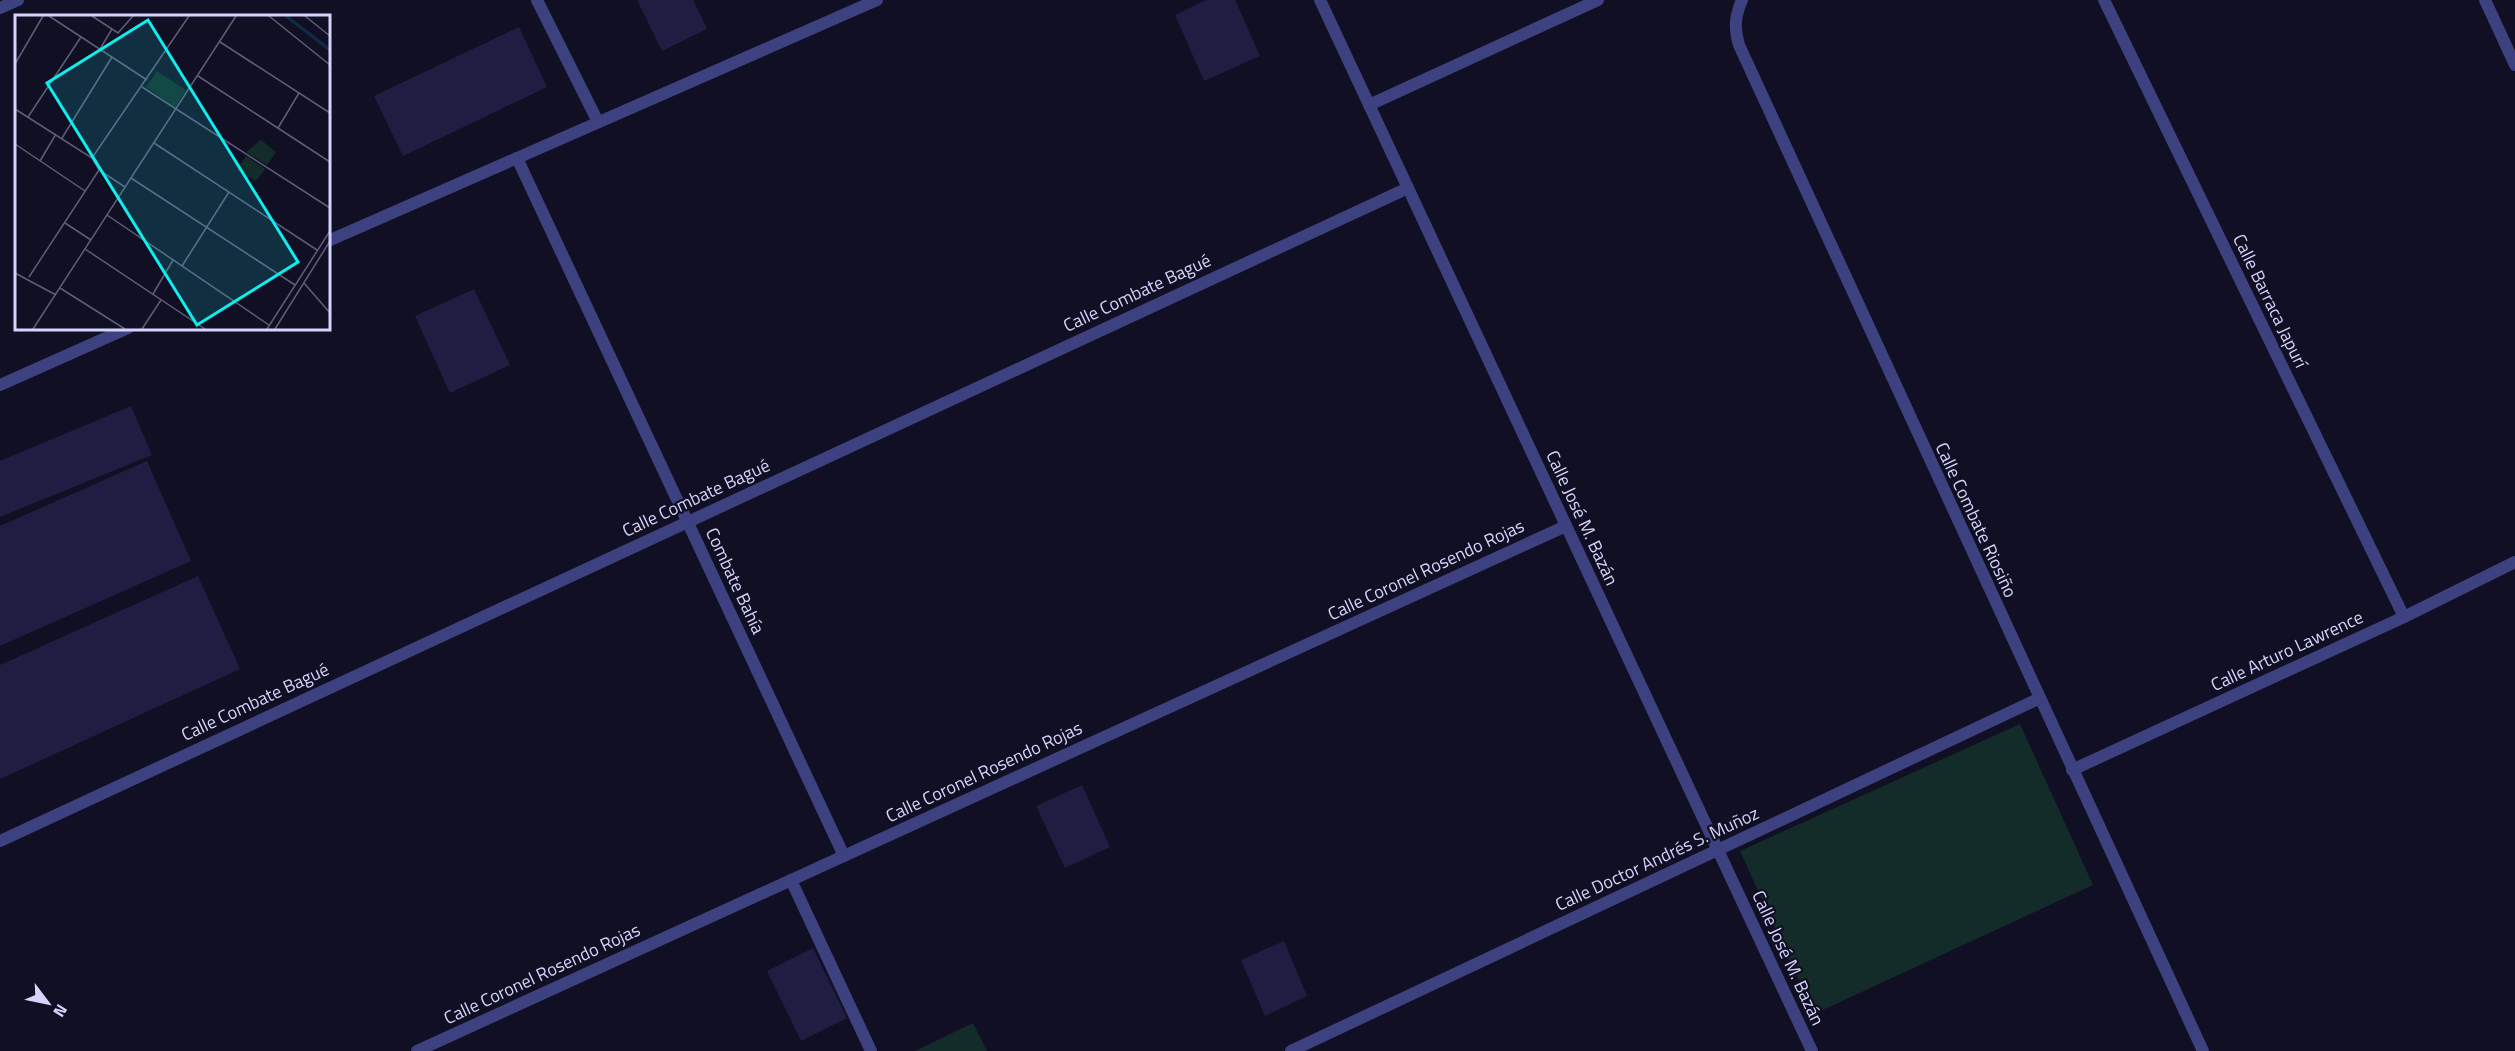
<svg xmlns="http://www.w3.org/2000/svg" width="2515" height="1051" font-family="'Titillium Web',sans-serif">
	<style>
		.green { fill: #132c29 }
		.building { fill: #201d43 }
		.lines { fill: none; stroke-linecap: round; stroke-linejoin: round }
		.street { stroke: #3d417f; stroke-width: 12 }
		.labels { text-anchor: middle; stroke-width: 4.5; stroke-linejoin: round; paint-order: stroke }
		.street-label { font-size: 18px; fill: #d4d4fc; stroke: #110f23 }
		.inset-river { fill: none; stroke: #112a46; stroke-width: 3 }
		.inset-road { fill: none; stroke: #5f5e7a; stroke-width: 1.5 }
		.view { fill: #0eeeee; fill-opacity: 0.15; stroke: #0eeeee; stroke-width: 3 }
		.inset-edge { fill: none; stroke: #d4d4fc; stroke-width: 3 }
	</style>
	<rect width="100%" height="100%" fill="#110f23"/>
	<g class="green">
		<path d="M2020,724L2093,885L1814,1014L1740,851Z"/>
		<path d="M973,1023L987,1051H915Z"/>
	</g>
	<g class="building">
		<path d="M637,0H693L707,29L662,51Z"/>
		<path d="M1206,0H1235L1260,56L1204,81L1175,15Z"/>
		<path d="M519,27L547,87L403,156L374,96Z"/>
		<path d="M474,289L510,365L450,393L415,316Z"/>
		<path d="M131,406L152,455L0,517V461Z"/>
		<path d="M147,461L191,561L0,646V526Z"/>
		<path d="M198,576L240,669L0,779V665Z"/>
		<path d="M1082,785L1110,847L1065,868L1036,806Z"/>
		<path d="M1284,941L1307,996L1265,1016L1241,960Z"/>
		<path d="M813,948L847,1018L801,1041L767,971Z"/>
	</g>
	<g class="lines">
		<g class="street">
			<path d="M537,0L598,122"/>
			<path d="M1320,0L1812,1051"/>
			<path d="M1742,0C1735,16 1734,28 1739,45L2203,1051"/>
			<path d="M2104,0L2404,617"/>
			<path d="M2485,0L2515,65"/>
			<path d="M0,8L18,0"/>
			<path d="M1369,105L1598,0"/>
			<path d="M517,158L844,856"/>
			<path d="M328,241L877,0"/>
			<path d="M0,385L128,328"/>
			<path d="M2072,770L2404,617L2515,562"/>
			<path d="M0,841L1408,188"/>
			<path d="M791,880L871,1051"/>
			<path d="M417,1051L1566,526"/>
			<path d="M1291,1051L2038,699"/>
		</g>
	</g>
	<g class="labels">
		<g class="street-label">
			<text transform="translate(1137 293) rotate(-25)" y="6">Calle Combate Bagué</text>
			<text transform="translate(2270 301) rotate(64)" y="6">Calle Barraca Japurí</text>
			<text transform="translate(696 498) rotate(-25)" y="6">Calle Combate Bagué</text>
			<text transform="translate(1582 518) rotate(65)" y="6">Calle José M. Bazán</text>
			<text transform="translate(1976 520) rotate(65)" y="6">Calle Combate Riosiño</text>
			<text transform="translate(1426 570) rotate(-25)" y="6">Calle Coronel Rosendo Rojas</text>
			<text transform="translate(735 581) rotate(65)" y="6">Combate Bahía</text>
			<text transform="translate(2287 651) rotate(-25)" y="6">Calle Arturo Lawrence</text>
			<text transform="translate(255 702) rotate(-25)" y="6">Calle Combate Bagué</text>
			<text transform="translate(984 772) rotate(-25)" y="6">Calle Coronel Rosendo Rojas</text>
			<text transform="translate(1657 859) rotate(-25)" y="6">Calle Doctor Andrés S. Muñoz</text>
			<text transform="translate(1788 958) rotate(65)" y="6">Calle José M. Bazán</text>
			<text transform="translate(542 974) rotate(-25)" y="6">Calle Coronel Rosendo Rojas</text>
		</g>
	</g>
	<g transform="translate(15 15)">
		<rect width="315" height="315" fill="#110f23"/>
		<path d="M142,56L171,75L160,92L131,72ZM246,125L261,137L252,150L231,137ZM231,141L250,154L241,166L222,155Z" fill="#132c29"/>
		<path class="inset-river" d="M271,1L315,35"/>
		<path class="inset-road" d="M34,1L132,65M77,1L103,18L118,1M254,1L315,50M290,1L315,21M205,27L315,98M85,34L97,14M0,49L28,1M183,61L315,147M127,72L315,193M0,94L77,143L84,155L110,172M13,102L66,22M263,113L284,78M47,123L97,42M139,128L302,235M0,129L70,176M77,143L174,1M25,146L41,119M116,163L280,270M92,200L254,310M50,208L76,225M70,234L190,314M167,251L214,177M0,258L41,280M14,262L84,155M289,268L315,298M45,273L110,314M138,279L158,245M18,314L221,1M127,314L146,285M252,314L315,216M260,314L315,226"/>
		<path class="view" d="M133,5L283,247L182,310L32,68Z"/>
		<rect width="315" height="315" class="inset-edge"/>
	</g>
	<g transform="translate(48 1003) rotate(122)" stroke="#110f23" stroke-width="4.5" paint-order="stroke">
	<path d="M0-4.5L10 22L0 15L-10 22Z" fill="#d4d4fc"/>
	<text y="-9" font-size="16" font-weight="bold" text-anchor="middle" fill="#d4d4fc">N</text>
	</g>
</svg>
